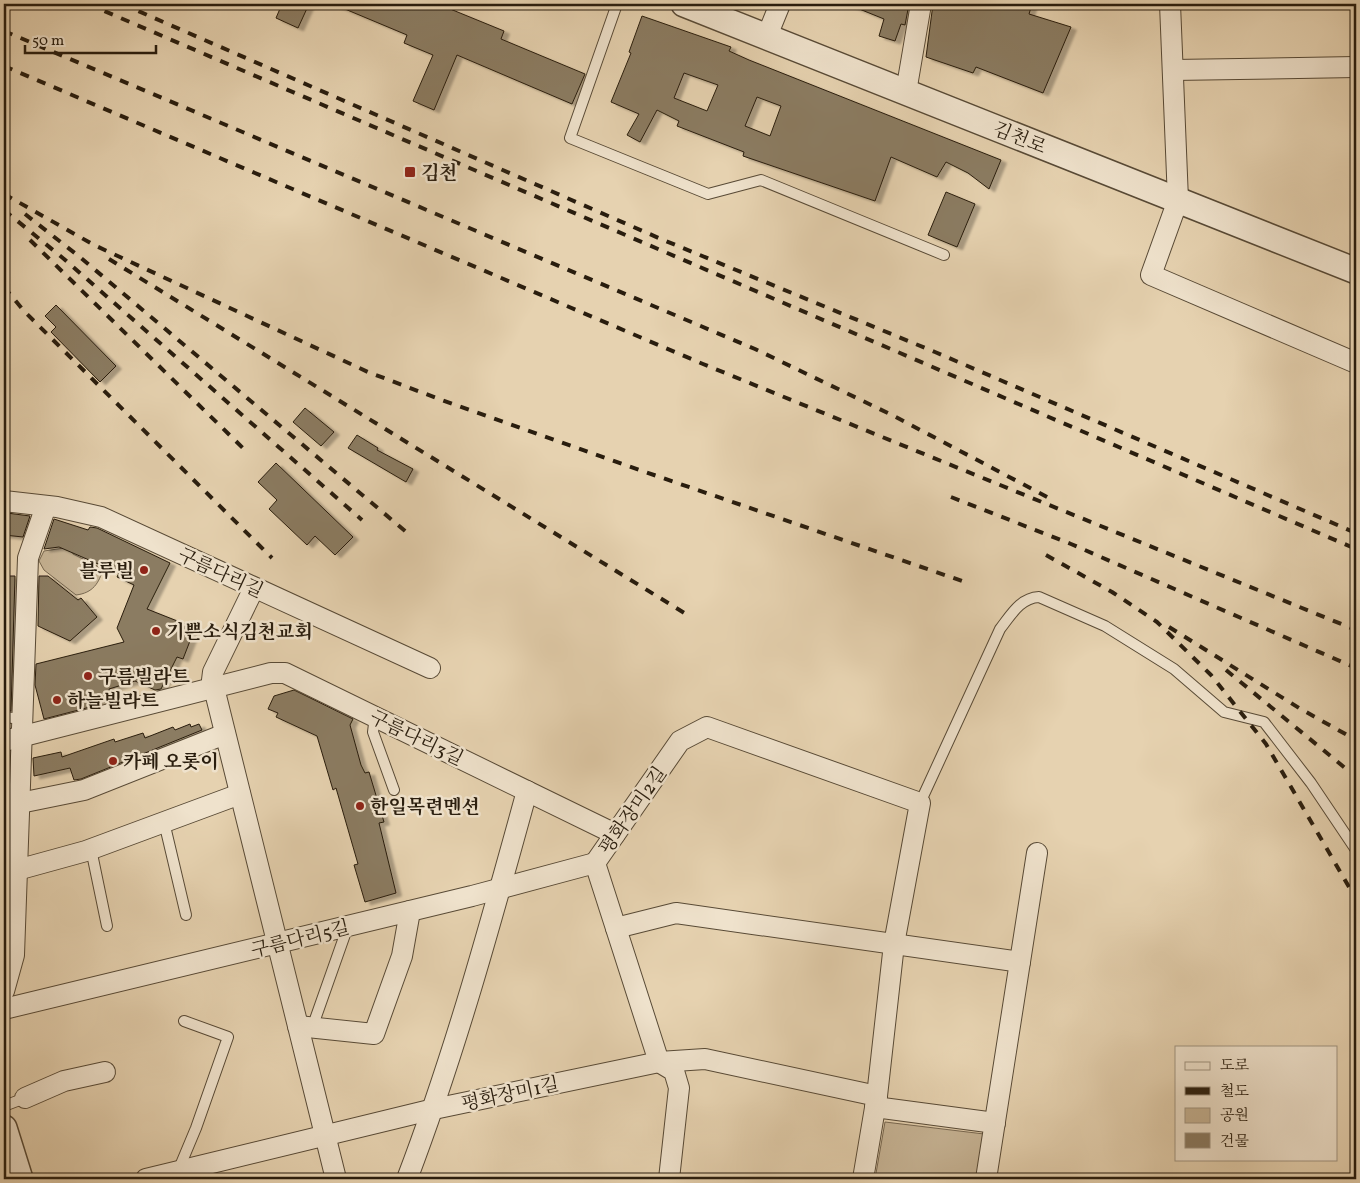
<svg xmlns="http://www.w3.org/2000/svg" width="1360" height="1183" font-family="Vollkorn,'Noto Serif KR',serif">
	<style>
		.green { fill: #c6b394; stroke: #786851 }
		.building { fill: #8b7b62; stroke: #291d0e; fill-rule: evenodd; filter: url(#shadow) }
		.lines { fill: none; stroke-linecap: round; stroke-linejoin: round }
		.service-casing { stroke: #584a36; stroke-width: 12 }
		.minor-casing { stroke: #584a36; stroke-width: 22 }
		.tertiary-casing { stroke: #584a36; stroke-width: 28 }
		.service { stroke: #efe2cc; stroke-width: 10 }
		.minor { stroke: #efe2cc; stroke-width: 20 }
		.tertiary { stroke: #efe2cc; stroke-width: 25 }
		.rail { stroke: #291d0e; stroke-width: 4; stroke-dasharray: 9 9; stroke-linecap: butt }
		.poi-dot { fill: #8f2418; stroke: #efe2cc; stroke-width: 2 }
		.labels { text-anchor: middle; stroke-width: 5; stroke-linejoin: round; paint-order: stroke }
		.street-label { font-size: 19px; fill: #291d0e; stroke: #efe2cc }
		.poi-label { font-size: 19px; font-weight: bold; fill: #291d0e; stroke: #efe2cc; text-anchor: start }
	</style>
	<defs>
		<filter id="shadow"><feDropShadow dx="5.5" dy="3" stdDeviation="1" flood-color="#0004"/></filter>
	</defs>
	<rect width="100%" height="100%" fill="#e6d2b0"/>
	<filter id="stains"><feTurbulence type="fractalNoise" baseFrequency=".004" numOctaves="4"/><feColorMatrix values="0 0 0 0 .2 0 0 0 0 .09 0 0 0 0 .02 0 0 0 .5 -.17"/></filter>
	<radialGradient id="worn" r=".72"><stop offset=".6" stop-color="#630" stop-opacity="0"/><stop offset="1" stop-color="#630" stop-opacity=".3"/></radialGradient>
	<g class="green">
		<path d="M71,547L73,554L103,569C99,583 93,593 76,595L44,570L39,561L44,551Z"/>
		<path d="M885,1122L984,1134L977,1179H875Z"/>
	</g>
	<g class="building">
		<path d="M282,4H309L298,28L276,18Z"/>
		<path d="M333,4H438L504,31L501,39L585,74L572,104L457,55L434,110L413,101L433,55L404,43L407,35Z"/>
		<path d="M847,4H909L905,25L901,24L895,41L879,36L884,19Z"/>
		<path d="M933,4H1032L1029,14L1071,27L1043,93L976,67L973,73L926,57Z"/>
		<path d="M642,16L731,47L729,51L749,60L1001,160L989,189L968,173L946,162L937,177L891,157L875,201L743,156L744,152L677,126L679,121L657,110L640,142L627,135L639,114L611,102L631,53L629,52ZM684,73L718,85L707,111L674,98ZM757,97L781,106L770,136L745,126Z"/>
		<path d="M946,192L975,204L957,247L928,235Z"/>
		<path d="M56,305L116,366L100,382L51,332L56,327L45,316Z"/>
		<path d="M305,408L334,432L321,446L293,422Z"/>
		<path d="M357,435L378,448L377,450L413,469L406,482L348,448Z"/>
		<path d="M276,463L353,537L335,555L315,536L307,545L269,509L277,500L258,482Z"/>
		<path d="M7,513L30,516L23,537L4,535Z"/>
		<path d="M54,519L88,530L90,527L97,528L170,563L147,609L195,628L183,659L177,657L161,689L155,690L135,681L109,689L111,695L101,698V701L93,703L94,706L44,719L35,685L36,664L124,642L117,628L134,585L117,577L119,573L59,547L44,549Z"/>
		<path d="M4,576H15L11,711L4,710Z"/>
		<path d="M39,576H48L78,600L81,598L97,617L70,641L38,626Z"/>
		<path d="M294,690L353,719L350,725L361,765L365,773L369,772L384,822L379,823L396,893L365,902L354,865L358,864L336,788L333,790L317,736L276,717L278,713L268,709L274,696Z"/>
		<path d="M190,724L191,727L199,724L202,730L81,779L74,780L70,768L34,776L33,758L61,752L62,757L114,739L115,742L143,733L145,738L173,727L175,730Z"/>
	</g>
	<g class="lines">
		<defs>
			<g id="service">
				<path d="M617,4L570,138L708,194L761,180L944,255"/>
				<path d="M375,716L373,732L394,790"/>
				<path d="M4,717L22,719"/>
				<path d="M920,803L1000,629C1011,615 1020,598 1039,597L1105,626L1174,669L1224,712L1264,722L1311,783L1356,850"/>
				<path d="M164,822L186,915"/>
				<path d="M91,849L107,926"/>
				<path d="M312,1028L348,926"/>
				<path d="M4,1106L25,1098"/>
				<path d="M178,1171L196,1128L228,1037L184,1021"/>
			</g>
			<g id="minor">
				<path d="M1170,4L1178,200L1151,275L1356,363"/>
				<path d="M767,36L780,4"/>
				<path d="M1173,70L1356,67"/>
				<path d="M906,92L921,4"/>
				<path d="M4,501L57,507L101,517L430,668"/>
				<path d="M254,588L213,672L212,680L336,1179"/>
				<path d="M4,741L271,673H285L615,834"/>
				<path d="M20,803L84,790L225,734"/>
				<path d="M17,870L86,851L240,794"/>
				<path d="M616,928L676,913L1020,962"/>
				<path d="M4,991L14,955L28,558L46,506"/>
				<path d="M4,1009L472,896L595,863"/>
				<path d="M298,1026L374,1034L402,956L410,911"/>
				<path d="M25,1098L64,1081L105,1072"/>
				<path d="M875,1107L995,1123"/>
				<path d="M146,1179L434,1109L659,1062L705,1059L877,1096"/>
				<path d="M407,1179C455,1053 491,922 527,791"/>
				<path d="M669,1179L679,1088L674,1071L659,1062L595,863L680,741L707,727L920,803L894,944L877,1096L863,1179"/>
				<path d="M986,1179L1037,853"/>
			</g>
			<g id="tertiary">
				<path d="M684,4L1356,271"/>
				<path d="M4,1128L20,1179"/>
			</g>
		</defs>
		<use href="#service" class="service-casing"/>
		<use href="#minor" class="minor-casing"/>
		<use href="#tertiary" class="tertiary-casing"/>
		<use href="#service" class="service"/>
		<use href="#minor" class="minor"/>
		<use href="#tertiary" class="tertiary"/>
		<g class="rail">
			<path d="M88,4L1356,549"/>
			<path d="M122,4L661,239L935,352L1356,533"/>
			<path d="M4,31L755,349L892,415L1051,499"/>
			<path d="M4,66L703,364L1356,630"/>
			<path d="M4,194L94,245L368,372L439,399L625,465L968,583"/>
			<path d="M4,210L64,259L362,520"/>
			<path d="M25,214L81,258L411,536"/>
			<path d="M30,240L248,453"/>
			<path d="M109,259L686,614"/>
			<path d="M4,287L24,311L272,558"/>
			<path d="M951,497L1071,544L1356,668"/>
			<path d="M1046,555L1112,592L1157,622L1211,675L1266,744L1356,899"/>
			<path d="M1169,627L1299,708L1356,740"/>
			<path d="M1226,670L1356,777"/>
		</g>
	</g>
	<g class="poi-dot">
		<rect x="404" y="166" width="12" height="12" rx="2.5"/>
		<circle cx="144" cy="570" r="5"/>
		<circle cx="156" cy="631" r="5"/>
		<circle cx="88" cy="676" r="5"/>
		<circle cx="57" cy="700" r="5"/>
		<circle cx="113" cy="761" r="5"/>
		<circle cx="360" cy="806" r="5"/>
	</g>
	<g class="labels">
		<g class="street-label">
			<text transform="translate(1020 137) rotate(22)" y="7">김천로</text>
			<text transform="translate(221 572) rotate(25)" y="7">구름다리길</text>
			<text transform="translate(417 737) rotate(26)" y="7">구름다리3길</text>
			<text transform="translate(632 810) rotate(-55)" y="7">평화장미2길</text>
			<text transform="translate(300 938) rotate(-14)" y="7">구름다리5길</text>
			<text transform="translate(510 1093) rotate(-12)" y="7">평화장미1길</text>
		</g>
		<g class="poi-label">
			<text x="421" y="179">김천</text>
			<text x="134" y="577" text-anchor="end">블루빌</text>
			<text x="166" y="638">기쁜소식김천교회</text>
			<text x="98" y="683">구름빌라트</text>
			<text x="67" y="707">하늘빌라트</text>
			<text x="123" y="768">카페 오롯이</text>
			<text x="370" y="813">한일목련멘션</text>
		</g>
	</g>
	<rect width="1360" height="1183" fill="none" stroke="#e6d2b0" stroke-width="20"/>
	<rect x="5" y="5" width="1350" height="1173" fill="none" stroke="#291d0e" stroke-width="2.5"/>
	<rect x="10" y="10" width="1340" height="1163" fill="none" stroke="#291d0e"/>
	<rect x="1175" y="1046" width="162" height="115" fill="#efe2cc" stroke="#a09380"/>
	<rect x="1185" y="1062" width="25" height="8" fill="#efe2cc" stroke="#a09380"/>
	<text x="1220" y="1070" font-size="15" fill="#291d0e">도로</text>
	<rect x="1185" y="1087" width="25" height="8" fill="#291d0e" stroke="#a09380"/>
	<text x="1220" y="1096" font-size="15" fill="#291d0e">철도</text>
	<rect x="1185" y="1108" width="25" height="15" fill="#c6b394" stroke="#a09380"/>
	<text x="1220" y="1120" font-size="15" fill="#291d0e">공원</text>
	<rect x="1185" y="1133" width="25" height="15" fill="#8b7b62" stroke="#a09380"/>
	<text x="1220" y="1146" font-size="15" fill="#291d0e">건물</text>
	<path d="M25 45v8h131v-8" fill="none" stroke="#291d0e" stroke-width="2.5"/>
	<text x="32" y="45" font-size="15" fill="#291d0e" stroke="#efe2cc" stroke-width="4" paint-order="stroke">50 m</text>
	<rect width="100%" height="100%" filter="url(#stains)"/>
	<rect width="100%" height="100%" fill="url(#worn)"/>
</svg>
